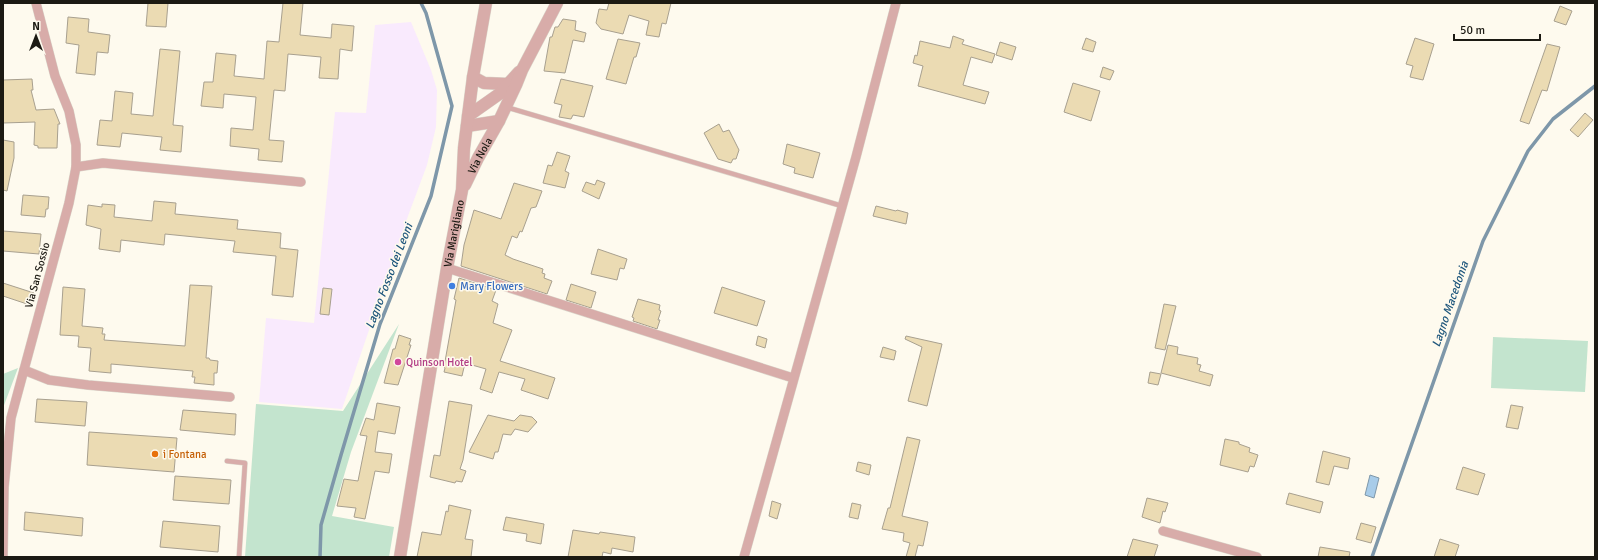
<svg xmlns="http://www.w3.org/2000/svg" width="1598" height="560" font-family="Signika,sans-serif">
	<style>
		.commercial { fill: #f9eafd }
		.green { fill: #c3e4ce }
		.water { fill: #a8cce9; stroke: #7e97a9 }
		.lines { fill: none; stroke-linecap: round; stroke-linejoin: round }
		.stream { stroke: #7e97a9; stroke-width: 3.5 }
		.building { fill: #ebdbb3; stroke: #a8a08f }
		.service-casing { stroke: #dad6cb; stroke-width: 5.5 }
		.minor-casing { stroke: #dad6cb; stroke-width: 10 }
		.tertiary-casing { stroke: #dad6cb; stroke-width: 13 }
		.service { stroke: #d8aca9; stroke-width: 4.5 }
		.minor { stroke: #d8aca9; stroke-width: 9 }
		.tertiary { stroke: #d8aca9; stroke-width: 12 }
		.shop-dot { fill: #3f7fe0; stroke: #fefaee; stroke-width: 1.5 }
		.hotel-dot { fill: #d1479c; stroke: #fefaee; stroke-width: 1.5 }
		.food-dot { fill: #e8710a; stroke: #fefaee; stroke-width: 1.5 }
		.labels { text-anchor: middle; stroke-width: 3; stroke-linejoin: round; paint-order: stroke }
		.street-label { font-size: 11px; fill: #1c1a13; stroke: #fefaee }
		.shop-label { font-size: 11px; fill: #366cbe; stroke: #fefaee; text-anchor: start }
		.hotel-label { font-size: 11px; fill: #b23c85; stroke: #fefaee; text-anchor: start }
		.food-label { font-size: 11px; fill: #c56008; stroke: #fefaee; text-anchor: start }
		.water-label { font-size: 12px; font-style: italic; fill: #1d557b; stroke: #fefaee }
	</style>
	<rect width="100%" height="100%" fill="#fefaee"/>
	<path class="commercial" d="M411,22L431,70L437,90L436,127L427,165L408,216L342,409L259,402L266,318L314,323L335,112L366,113L375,25Z"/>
	<g class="green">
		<path d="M399,324L351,452L332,516L394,527L389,557H245L256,404L343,411Z"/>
		<path d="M1493,337L1588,341L1585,392L1491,388Z"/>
		<path d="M18,368L3,408V374Z"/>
	</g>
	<path class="water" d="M1370,475L1379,478L1374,498L1365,495Z"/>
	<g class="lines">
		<g class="stream">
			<path d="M320,557L321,525L341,455L380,324L431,196L452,106L426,13L421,3"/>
			<path d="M1372,557L1483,241L1528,151L1553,119L1595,86"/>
		</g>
	</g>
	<g class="building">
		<path d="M148,3H168L166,27L146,26Z"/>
		<path d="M283,3H303L300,35L331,38L332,24L354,26L352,51L340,49L338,79L319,78L321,57L288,54L285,91L274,90L269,140L284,141L282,162L258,160L259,149L230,146L231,128L253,130L256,97L224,94L223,108L201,106L204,82H213L216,53L236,55L234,76L264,79L267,41L279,42Z"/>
		<path d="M609,3H671L666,24L662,23L659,37L646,35L649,21L629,15L623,34L601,29L596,23L599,9L607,10Z"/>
		<path d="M1560,6L1572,11L1566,25L1554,21Z"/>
		<path d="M68,17L89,19L88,32L110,35L108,53L97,52L95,75L76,73L79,45L66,43Z"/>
		<path d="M563,19L576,21L575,30L586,33L584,42L573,40L565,73L544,71L550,37H552L555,27H558Z"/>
		<path d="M953,36L964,40L962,44L995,54L992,63L971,57L963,85L989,92L985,104L918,86L923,66L913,63L915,55L917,56L920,41L950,48Z"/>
		<path d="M1086,38L1096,42L1093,52L1082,49Z"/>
		<path d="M1415,38L1434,44L1423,80L1410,77L1413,66L1406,64Z"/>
		<path d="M618,39L640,43L636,57H634L626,84L606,79Z"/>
		<path d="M1000,42L1016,47L1012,60L996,55Z"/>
		<path d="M1547,44L1560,47L1547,91L1542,90L1529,124L1520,121Z"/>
		<path d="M160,49L180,51L173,125L183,126L181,152L160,150L162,137L122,133L120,147L97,145L100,120L112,121L115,91L133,93L131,114L153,116Z"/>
		<path d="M1103,67L1114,71L1110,80L1100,77Z"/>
		<path d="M32,79L33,90H31L36,110L54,109L60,124H58L57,148H38V146L34,145L35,122L3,123V80Z"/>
		<path d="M561,79L593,86L584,117L573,115L571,119L559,117L562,105L554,103Z"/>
		<path d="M1073,83L1100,91L1091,121L1064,112Z"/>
		<path d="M1585,113L1593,120L1578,137L1570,130Z"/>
		<path d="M719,124L723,132L729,130L739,150L736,159H733L731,163L718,159L704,133Z"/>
		<path d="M3,140L14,142V158L7,191L3,190Z"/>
		<path d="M787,144L820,153L813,178L794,173L795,168L783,164Z"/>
		<path d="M557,152L570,156L565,171L569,173L565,188L543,183L548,165L552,166Z"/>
		<path d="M597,180L605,183L599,199L582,191L586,182L595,185Z"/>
		<path d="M514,183L542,191L536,207L531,208L522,232L520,231L517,238L512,236L505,255L513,259L543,269L542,273L545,274L544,278L552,281L547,294L461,266L464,245L474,210L501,219Z"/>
		<path d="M23,195L49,197L48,209H46L45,217L21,215Z"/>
		<path d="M154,201L176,203L175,214L238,220L237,229L281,233L280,248L298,250L293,297L272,295L276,256L233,252L235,241L165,234L164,245L121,240L120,252L99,249L101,229L86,225L88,205L102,207V204L115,205L114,217L152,221Z"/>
		<path d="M876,206L896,211L897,210L908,213L906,224L873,216Z"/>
		<path d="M3,231L41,234L39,254L3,251Z"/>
		<path d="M598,249L627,259L624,269L620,268L617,280L591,274Z"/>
		<path d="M459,278L496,290L492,301L498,304L493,323L512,330L500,361L555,378L548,399L521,390L525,379L499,372L492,393L480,389L486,369L465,363L462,376L444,372L445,368L444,367L456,300L454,299Z"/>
		<path d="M3,283L34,293L30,305L3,296Z"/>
		<path d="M571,284L596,292L591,308L566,300Z"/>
		<path d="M190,285L212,286L206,358H209L210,360L218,361L217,373H214V385L194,383L195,377H192L193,371L111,364V373L89,371L91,348L78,347L79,336L60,335L63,287L85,289L82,326L103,328L102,334H105L104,340L185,346Z"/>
		<path d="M722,287L765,301L757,326L714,313Z"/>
		<path d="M323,288L332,289L329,315L320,314Z"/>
		<path d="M638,299L660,305L659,310L661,311L658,320H660L657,329L633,321L634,318L632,317Z"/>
		<path d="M1164,304L1176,306L1165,350L1155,348Z"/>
		<path d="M399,335L411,339L409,345H411L398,385L384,383L393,349H395Z"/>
		<path d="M758,336L767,339L765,348L756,345Z"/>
		<path d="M906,336L942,344L927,406L908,401L922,347L905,339Z"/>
		<path d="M1168,345L1178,347L1177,354L1198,358L1197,364L1201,365L1199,371L1213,375L1210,386L1161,373Z"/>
		<path d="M883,347L896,351L894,360L880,357Z"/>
		<path d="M1150,372L1161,374L1158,385L1148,383Z"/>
		<path d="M37,399L87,402L85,426L35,422Z"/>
		<path d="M449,401L472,405L463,460L460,469L466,471L462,482L456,481L455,483L430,477L434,455L440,456Z"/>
		<path d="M377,403L400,407L395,434L378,431L375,452L392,454L389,473L375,471L365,519L354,517L356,508L337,506L344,479L358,481L367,436L360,435L366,418L374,420Z"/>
		<path d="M1511,405L1523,407L1518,429L1506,427Z"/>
		<path d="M183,410L236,414L235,435L180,430Z"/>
		<path d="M488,415L514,421L520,415L532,417L537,422L528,432L515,429L511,435L503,434L498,452H495L493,459L469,452Z"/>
		<path d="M89,432L177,438L174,472L87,465Z"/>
		<path d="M907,437L920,440L902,516L928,522L923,546L918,545L915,557H906L910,543L903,541L904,533L882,529L888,508H890Z"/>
		<path d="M1225,439L1239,442V444L1250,448L1249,452L1258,455L1254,467L1250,466L1248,472L1220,465Z"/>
		<path d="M1323,451L1350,458L1348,469L1334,466L1329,485L1316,482Z"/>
		<path d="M858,462L871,465L869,475L856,471Z"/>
		<path d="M1463,467L1485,474L1478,495L1456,489Z"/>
		<path d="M175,476L231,480L229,504L173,500Z"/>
		<path d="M1289,493L1323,502L1320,513L1286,504Z"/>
		<path d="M1147,498L1168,503L1165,512L1163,511L1160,523L1142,517Z"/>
		<path d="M772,501L781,504L777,519L769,516Z"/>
		<path d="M852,503L861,505L858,519L849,517Z"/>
		<path d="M449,505L471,510L465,539L473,540L471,557H417L422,532L441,535L446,511L448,512Z"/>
		<path d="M25,512L83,518L82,536L24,530Z"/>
		<path d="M506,517L544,524L541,544L526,541L527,534L503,530Z"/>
		<path d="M163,521L220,526L218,552L160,547Z"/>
		<path d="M1361,523L1376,527L1371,543L1356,539Z"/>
		<path d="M573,530L599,534L600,532L635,537L633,552L612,548L611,554L603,552L602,557H568Z"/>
		<path d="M1133,539L1158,545L1154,557H1127Z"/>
		<path d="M1440,539L1459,545L1455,557H1434Z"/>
		<path d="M1320,547L1350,552L1349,557H1318Z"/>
	</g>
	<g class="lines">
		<defs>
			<g id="service">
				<path d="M506,107L842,206"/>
				<path d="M227,461L245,463L239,557"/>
			</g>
			<g id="minor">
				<path d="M76,167L103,163L301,182"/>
				<path d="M447,268L793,378"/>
				<path d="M24,370L49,380L88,385L230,397"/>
				<path d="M1163,531L1257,557"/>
				<path d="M3,557L4,487L11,418L69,203L76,167V145L69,111L55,76L36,3"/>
				<path d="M744,557L856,157L896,3"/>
			</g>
			<g id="tertiary">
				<path d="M473,77L484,83L508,84L519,72"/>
				<path d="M468,116L502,92L508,84"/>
				<path d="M467,126L499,121"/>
				<path id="s1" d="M465,185L478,158L499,121L516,85L522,70L557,3"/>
				<path id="s2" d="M400,557L447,268L462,190L464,148L468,116L473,77L486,3"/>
			</g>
		</defs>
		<use href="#service" class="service-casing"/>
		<use href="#minor" class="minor-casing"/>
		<use href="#tertiary" class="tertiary-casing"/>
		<use href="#service" class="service"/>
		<use href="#minor" class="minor"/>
		<use href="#tertiary" class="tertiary"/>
	</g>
	<circle class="shop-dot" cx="452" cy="286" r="4"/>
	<circle class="hotel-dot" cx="398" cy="362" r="4"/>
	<circle class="food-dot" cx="155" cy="454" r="4"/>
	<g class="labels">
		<g class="street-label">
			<text dy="4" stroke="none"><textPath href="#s1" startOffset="33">Via Nola</textPath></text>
			<text dy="4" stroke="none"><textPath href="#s2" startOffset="328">Via Marigliano</textPath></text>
			<text transform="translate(37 275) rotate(-75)" y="4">Via San Sossio</text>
		</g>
		<g class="shop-label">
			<text x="460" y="290">Mary Flowers</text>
		</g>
		<g class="hotel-label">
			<text x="406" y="366">Quinson Hotel</text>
		</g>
		<g class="food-label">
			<text x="163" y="458">i Fontana</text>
		</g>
		<g class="water-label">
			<text transform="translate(389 276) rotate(-69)" y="4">Lagno Fosso dei Leoni</text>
			<text transform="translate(1450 304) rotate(-71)" y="4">Lagno Macedonia</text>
		</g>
	</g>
	<rect width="1598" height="560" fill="none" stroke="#1c1a13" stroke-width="8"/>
	<g transform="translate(36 36)" stroke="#fefaee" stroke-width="3" paint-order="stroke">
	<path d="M0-3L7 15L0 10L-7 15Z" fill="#1c1a13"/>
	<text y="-6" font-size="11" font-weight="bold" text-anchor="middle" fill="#1c1a13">N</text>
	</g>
	<path d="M1454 34v6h86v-6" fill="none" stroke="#1c1a13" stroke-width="2"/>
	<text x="1460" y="34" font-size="12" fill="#1c1a13" stroke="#fefaee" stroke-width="3" paint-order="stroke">50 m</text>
</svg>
